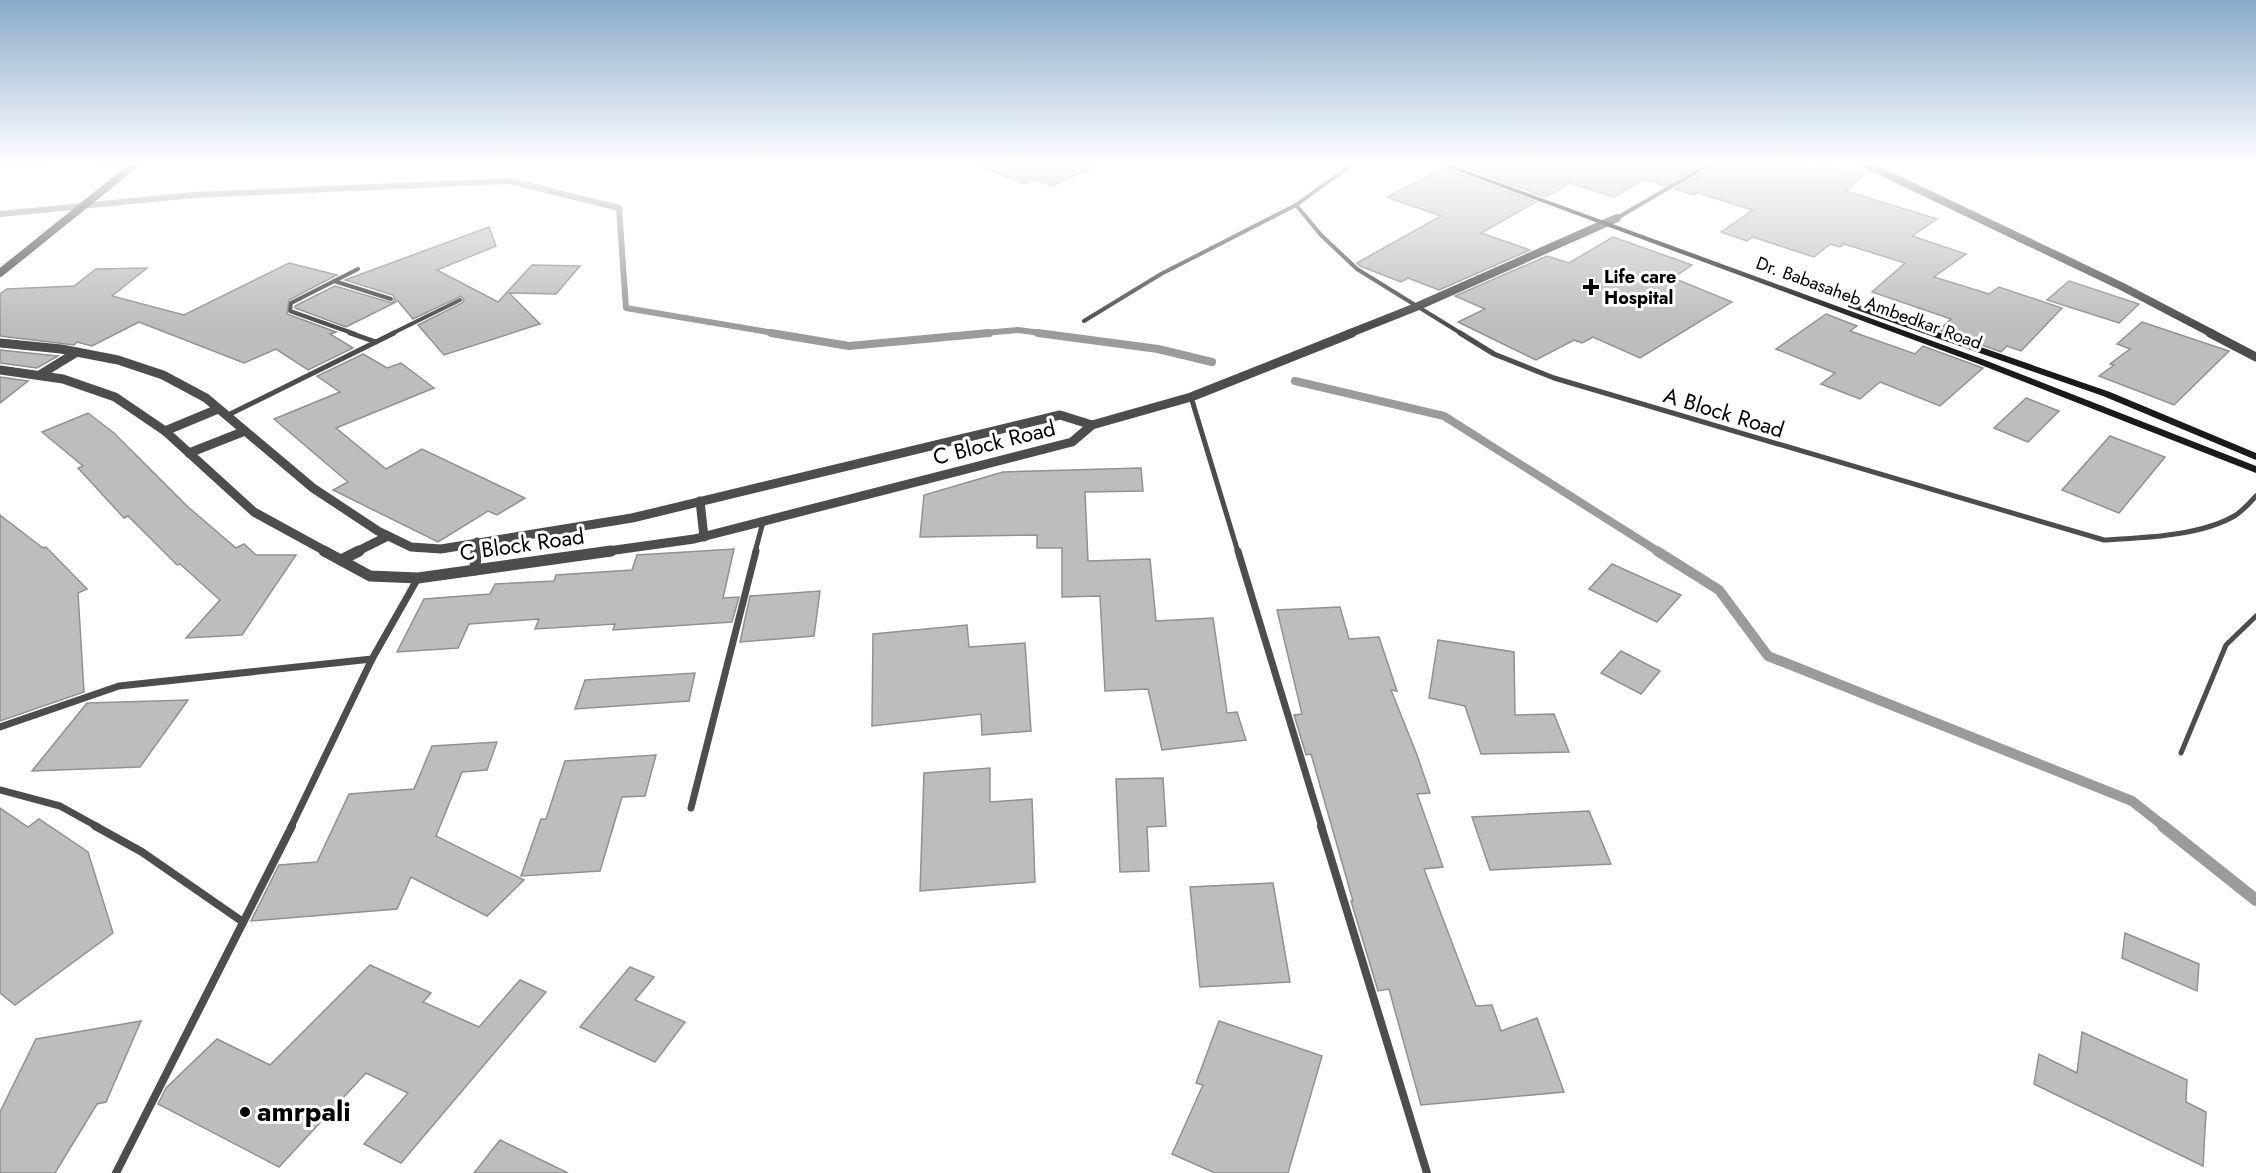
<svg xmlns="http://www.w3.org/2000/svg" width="2256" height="1173" font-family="Jost,sans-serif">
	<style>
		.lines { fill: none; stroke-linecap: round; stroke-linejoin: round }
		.stream-far3 { stroke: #9b9b9b; stroke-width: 6 }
		.stream-far2 { stroke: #9b9b9b; stroke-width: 8 }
		.stream-far1 { stroke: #9b9b9b; stroke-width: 10 }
		.stream { stroke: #9b9b9b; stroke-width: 12 }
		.building { fill: #bdbdbd; stroke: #919191; stroke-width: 1.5 }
		.service { stroke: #4d4d4d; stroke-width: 5 }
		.minor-far3 { stroke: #4d4d4d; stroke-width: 4 }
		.minor-far2 { stroke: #4d4d4d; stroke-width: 5 }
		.minor-far1 { stroke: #4d4d4d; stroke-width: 7 }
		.minor { stroke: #4d4d4d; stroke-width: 8 }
		.tertiary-far2 { stroke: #4d4d4d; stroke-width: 8 }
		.tertiary-far1 { stroke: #4d4d4d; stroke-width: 9 }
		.tertiary { stroke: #4d4d4d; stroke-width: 11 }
		.secondary { fill: #1a1a1a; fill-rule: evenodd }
		.poi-dot { fill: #000; stroke: #fff; stroke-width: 2 }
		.labels { text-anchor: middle; stroke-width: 6; stroke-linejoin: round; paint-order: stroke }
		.far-poi-label { font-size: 18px; font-weight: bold; fill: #000; stroke: #fff; text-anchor: start }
		.far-street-label { font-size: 18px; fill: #000; stroke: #fff }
		.street-label { font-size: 22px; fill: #000; stroke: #fff }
		.near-poi-label { font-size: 27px; font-weight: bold; fill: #000; stroke: #fff; text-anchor: start }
	</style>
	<rect width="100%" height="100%" fill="#fff"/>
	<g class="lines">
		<g class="stream-far3">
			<path d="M0,214L194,195L510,181L619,208L626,308L780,334"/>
			<path d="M973,334L1018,330L1049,334"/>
		</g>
		<g class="stream-far2">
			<path d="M771,333L849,346L989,333"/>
			<path d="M1038,333L1158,349L1212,362"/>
			<path d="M1295,381L1444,416L1659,552"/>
		</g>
		<path class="stream-far1" d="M1657,551L1719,590L1768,656L2132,801L2165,827"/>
		<path class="stream" d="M2163,826L2256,900"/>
	</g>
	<g class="building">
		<path d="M969,161H1106L1052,186L1036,179L1024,184Z"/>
		<path d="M1459,161H1707L1665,186L1645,179L1614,197L1570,183L1545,197L1453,163Z"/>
		<path d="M1719,161H1782L1816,170L1823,165L1863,175L1846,191L1937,219L1912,236L1966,254L1934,277L1989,294L1999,287L2062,308L2021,351L2007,346L2001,352L1939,330L1951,319L1872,292L1905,263L1844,244L1840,247L1830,244L1814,257L1753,237L1747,241L1721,232L1753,210L1698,193L1694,195L1675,189L1717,165Z"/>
		<path d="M1444,168L1536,202L1481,233L1530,250L1439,290L1408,278L1401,282L1360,266L1357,263L1441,216L1387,197Z"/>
		<path d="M489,227L496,246L437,270L498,302L532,265L580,266L556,294L509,293L540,324L444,355L418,325L462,303L464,300L461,296L413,319L398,301L346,327L295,308V306L335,286L392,303L395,299L393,295L345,280Z"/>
		<path d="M1613,237L1692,265L1673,278L1732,302L1640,358L1593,337L1582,343L1574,340L1536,360L1458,322L1485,309L1455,296L1547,256L1569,263Z"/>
		<path d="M289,263L337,275L289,300L287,314L336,332L330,334L353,348L308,370L276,349L244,363L139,322L92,346L77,342L74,345L0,336V294L7,289L74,286L96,269L147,268L112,296L184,315Z"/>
		<path d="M2069,281L2139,304L2119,323L2047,300Z"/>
		<path d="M1826,314L1857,326L1850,331L1915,354L1923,346L1983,368L1940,406L1880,382L1860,399L1821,384L1835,373L1776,349Z"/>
		<path d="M2142,322L2229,351L2174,405L2099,376L2114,365L2110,364L2130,349L2117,344Z"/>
		<path d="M0,350L58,356L37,368L0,363Z"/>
		<path d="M363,354L387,368L401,363L434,388L336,428L386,469L422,449L525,498L497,515L488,511L438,542L333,490L348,482L274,419L340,392L317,376Z"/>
		<path d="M0,377L28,381L0,403Z"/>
		<path d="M2026,398L2059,411L2028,442L1994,428Z"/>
		<path d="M88,413L114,433L188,507L236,548L244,544L256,555H296L242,635L186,638L220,600L180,564L177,565L128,516L124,518L78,468L83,466L42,432Z"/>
		<path d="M2110,436L2165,457L2119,513L2062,490Z"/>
		<path d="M1141,468L1143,491L1085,492L1088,561L1150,559L1156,621L1213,618L1227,713L1237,712L1246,740L1162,750L1148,689L1105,691L1100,596L1062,597V548H1037V535L920,537L924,495L1003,472Z"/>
		<path d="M0,515L43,548L46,547L87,589L78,593L84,692L0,721Z"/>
		<path d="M734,549L723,598L739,597L732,622L613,630L615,624L535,629L539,619L469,624L458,648L397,652L424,599L490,594L495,584L554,581L556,575L632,570L637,555Z"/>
		<path d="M1612,564L1681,595L1657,622L1589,589Z"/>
		<path d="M820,591L814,636L740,642L750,596Z"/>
		<path d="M1340,607L1349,639L1379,637L1397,691L1391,690L1417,755L1430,793L1417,794L1443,867L1424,869L1476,1006L1492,1005L1501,1031L1537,1018L1564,1092L1421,1105L1389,989L1378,991L1351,901H1353L1311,754L1306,755L1294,715L1302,714L1277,610Z"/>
		<path d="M967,625L969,647L1025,643L1031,731L982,735L981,714L872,726L873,634Z"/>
		<path d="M1438,640L1514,652L1515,715L1554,714L1569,752L1481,754L1465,706L1429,698Z"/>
		<path d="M1621,651L1660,671L1641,694L1601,673Z"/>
		<path d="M695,673L689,701L575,709L585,680Z"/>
		<path d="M188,700L140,767L32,771L87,703Z"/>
		<path d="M497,742L487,770L462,772L436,836L524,880L487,916L411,877L397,909L251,921L279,865L317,862L349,794L414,789L432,746Z"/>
		<path d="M656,755L645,796L622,797L600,871L521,876L541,819H546L565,761Z"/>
		<path d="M990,768V802L1032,799L1035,882L920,891L924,773Z"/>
		<path d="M1163,778L1166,826L1147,827L1149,871L1120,872L1116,779Z"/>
		<path d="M0,808L28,827L39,819L88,852L113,933L15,1005L0,993Z"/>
		<path d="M1589,811L1611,864L1490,870L1472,817Z"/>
		<path d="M1273,883L1290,982L1200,987L1190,887Z"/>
		<path d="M2125,933L2199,964L2197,991L2122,958Z"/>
		<path d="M370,965L431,993L423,1002L479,1027L520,980L546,992L401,1163L364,1144L408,1093L366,1073L279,1167L158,1104L166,1088L217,1039L270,1065Z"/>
		<path d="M630,967L654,977L635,1000L685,1022L655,1062L580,1027Z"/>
		<path d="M141,1021L106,1102L97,1104L55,1173H0V1112L36,1039Z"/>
		<path d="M1219,1021L1322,1056L1288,1173H1215L1172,1154L1203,1085L1196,1083Z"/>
		<path d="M2082,1032L2187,1080L2186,1102L2206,1112L2203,1166L2034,1084L2039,1054L2077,1073Z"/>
		<path d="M500,1140L568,1173H474Z"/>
	</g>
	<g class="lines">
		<path class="service" d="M2181,753L2226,645L2256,616"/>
		<g class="minor-far3">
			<path d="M1357,161L1296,205L1321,235L1357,269L1462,334"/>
			<path d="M0,164L161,161"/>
			<path d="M1617,218L1715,161"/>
			<path d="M334,281L391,299"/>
			<path d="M1084,321L1161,274L1296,205"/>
			<path d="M355,334L290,311L291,303L358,269"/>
			<path d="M391,334L460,300"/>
		</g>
		<g class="minor-far2">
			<path d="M350,333L376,342"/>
			<path d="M1460,333L1494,354L1554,378L2104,540C2142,538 2202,536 2236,515C2243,510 2250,503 2256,496"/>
			<path d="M1191,397L1238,552"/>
			<path d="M226,416L394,333"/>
			<path d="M755,552L763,522"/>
		</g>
		<g class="minor-far1">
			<path d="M1238,551L1322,827"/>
			<path d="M0,727L119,686L372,659"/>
			<path d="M0,790L60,806L98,827"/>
			<path d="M691,808L756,551"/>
			<path d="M291,827L372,659L418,578"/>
		</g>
		<g class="minor">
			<path d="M95,826L142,852L243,922"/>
			<path d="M1321,826L1427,1173"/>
			<path d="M116,1173L292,826"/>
		</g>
		<g class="tertiary-far2">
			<path d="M1859,161L2123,287L2213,334"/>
			<path d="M0,273L139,161"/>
			<path d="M1348,334L1416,307L1617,218"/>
		</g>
		<g class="tertiary-far1">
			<path d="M2210,333L2256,357"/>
			<path d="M0,343L61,349L118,360L163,375L206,398L313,488L378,531L411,547L441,549L632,518L1060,415L1092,425"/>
			<path d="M0,370L63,379L115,397L165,431L254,512L327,552"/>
			<path d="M41,374L77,352"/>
			<path d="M165,431L218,409"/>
			<path d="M189,453L245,431"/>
			<path d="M700,501L704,537"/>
			<path d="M356,552L388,536"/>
			<path d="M476,552L477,542"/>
			<path d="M601,552L694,539L1072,442L1092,425L1191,397L1352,333"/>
		</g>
		<g class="tertiary">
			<path d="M324,551L370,576L418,578L611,551"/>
			<path d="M341,560L359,551"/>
			<path d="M475,570L476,551"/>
		</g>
		<g class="secondary">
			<path d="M1431,161H1440L1982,359L2256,466V473L1976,363Z"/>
			<path d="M1851,302L2110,392L2256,453V460L2103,396L1848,307V303Z"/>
		</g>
	</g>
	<linearGradient id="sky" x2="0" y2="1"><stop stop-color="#89aac9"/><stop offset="0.5" stop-color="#fff"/><stop offset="1" stop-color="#fff" stop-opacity="0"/></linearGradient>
	<rect width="2256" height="325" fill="url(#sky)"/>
	<g class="poi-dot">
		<path d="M1588 278h6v6h6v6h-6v6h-6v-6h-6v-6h6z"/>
		<circle cx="245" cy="1112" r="6"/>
	</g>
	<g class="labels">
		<g class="far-poi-label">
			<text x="1604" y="283">Life care<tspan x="1604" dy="21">Hospital</tspan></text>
		</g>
		<g class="far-street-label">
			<text transform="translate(1869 303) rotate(20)" y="6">Dr. Babasaheb Ambedkar Road</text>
		</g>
		<g class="street-label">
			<text transform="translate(1724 412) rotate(17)" y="8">A Block Road</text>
			<text transform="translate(994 442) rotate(-14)" y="8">C Block Road</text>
			<text transform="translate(522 544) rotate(-8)" y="8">C Block Road</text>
		</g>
		<g class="near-poi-label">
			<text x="257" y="1121">amrpali</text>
		</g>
	</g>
</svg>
